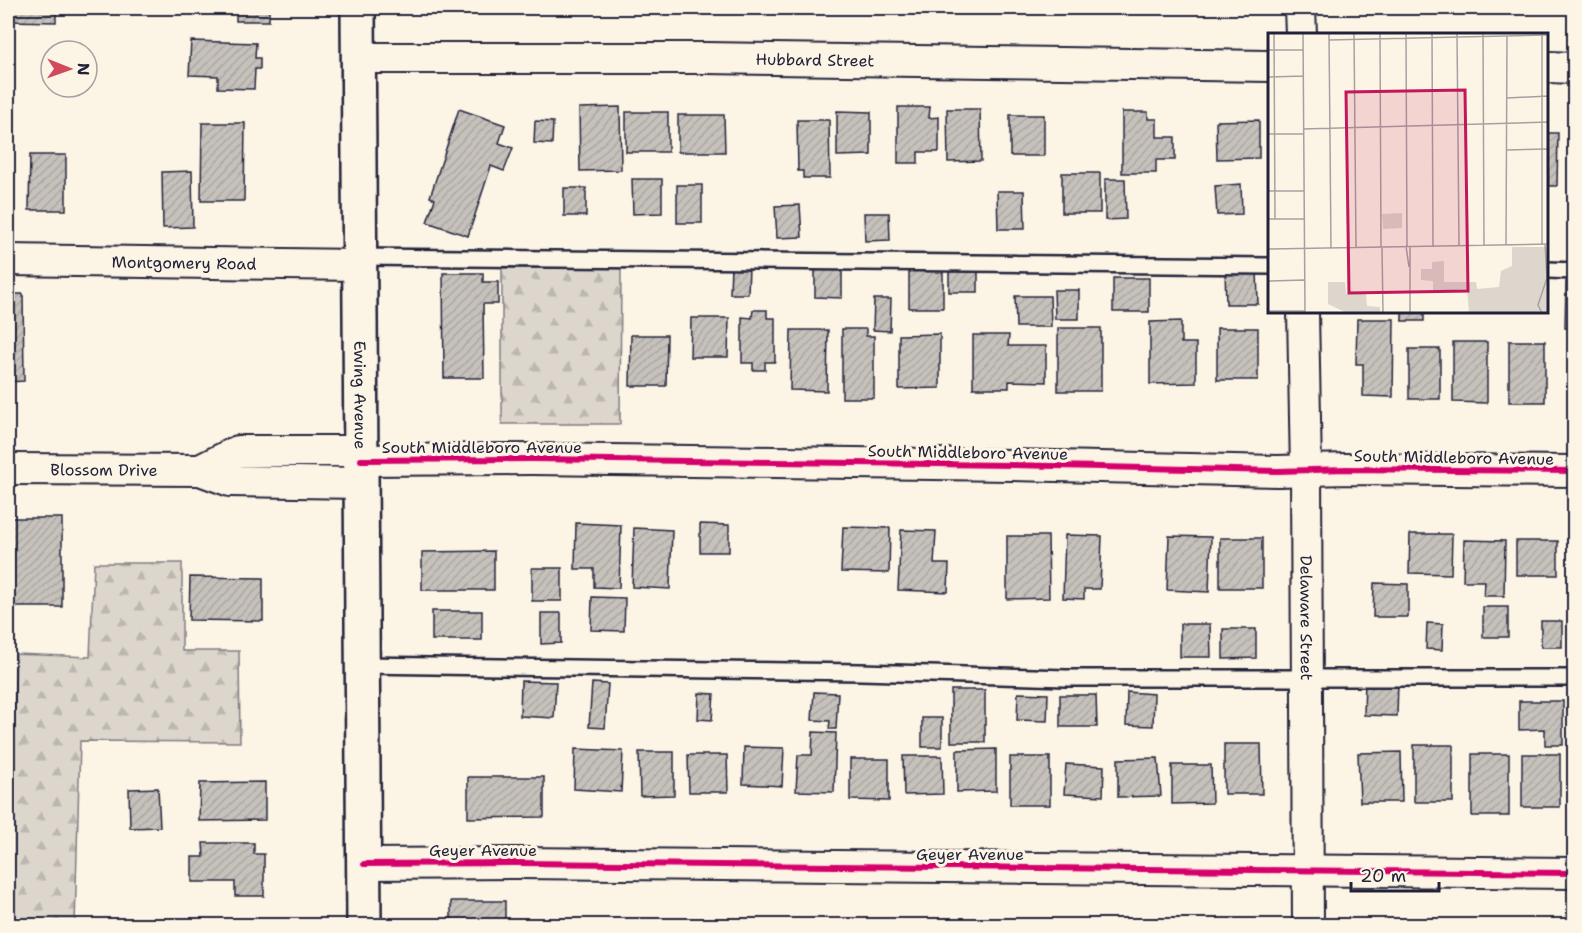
<svg xmlns="http://www.w3.org/2000/svg" width="1582" height="933" font-family="'Shantell Sans',sans-serif">
	<style>
		.forest { fill: url(#forest-firs); stroke: #7f7c84; stroke-width: 1.5 }
		.building { fill: url(#building-hatch); stroke: #22223b; stroke-width: 1.5 }
		.lines { fill: none; stroke-linecap: round; stroke-linejoin: round }
		.service-casing { stroke: #22223b; stroke-width: 20 }
		.minor-casing { stroke: #22223b; stroke-width: 34 }
		.tertiary-casing { stroke: #22223b; stroke-width: 38 }
		.service { stroke: #fcf5e5; stroke-width: 15 }
		.minor { stroke: #fcf5e5; stroke-width: 30 }
		.tertiary { stroke: #fcf5e5; stroke-width: 33 }
		.cycleway-casing { stroke: #fcf5e5; stroke-width: 10 }
		.cycleway { stroke: #d6006c; stroke-width: 6 }
		.labels { text-anchor: middle; stroke-width: 6; stroke-linejoin: round; paint-order: stroke }
		.street-label { font-size: 16px; fill: #22223b; stroke: #fcf5e5 }
		.inset-road { fill: none; stroke: #a5a1a1; stroke-width: 1.5 }
		.view { fill: #c2185b; fill-opacity: 0.15; stroke: #c2185b; stroke-width: 3 }
		.inset-edge { fill: none; stroke: #22223b; stroke-width: 3 }
	</style>
	<defs>
		<pattern id="forest-firs" width="22" height="20" patternUnits="userSpaceOnUse" patternTransform="scale(1.5)"><rect width="22" height="20" fill="#dcd6cc"/><path d="M5 1l3.5 6h-7zM16 11l3.5 6h-7z" fill="#bcb7b0"/></pattern>
		<pattern id="building-hatch" width="6" height="6" patternUnits="userSpaceOnUse" patternTransform="scale(1.5)"><rect width="6" height="6" fill="#c6c1bb"/><path d="M-1 1l2-2M0 6l6-6M5 7l2-2" fill="none" stroke="#aaa6a2"/></pattern>
	</defs>
	<rect width="100%" height="100%" fill="#fcf5e5"/>
	<filter id="ink" filterUnits="userSpaceOnUse"><feTurbulence type="fractalNoise" baseFrequency=".0167" numOctaves="2"/><feDisplacementMap in="SourceGraphic" scale="12" xChannelSelector="R" yChannelSelector="G"/><feConvolveMatrix kernelMatrix="1 2 1 2 8 2 1 2 1" color-interpolation-filters="sRGB"/></filter>
	<g filter="url(#ink)">
		<g class="forest">
			<path d="M502,268H621L620,424H502Z"/>
			<path d="M94,563H182V651H239L240,742L80,741L75,925H8L16,654L90,657Z"/>
		</g>
		<g class="building">
			<path d="M8,8H56V22L8,21Z"/>
			<rect x="236" y="8" width="33" height="13"/>
			<path d="M191,41L256,43L255,58H260V69H255L254,89L218,88V76L189,75Z"/>
			<path d="M620,107L621,170L580,171L579,108Z"/>
			<path d="M898,107H930L929,118L939,117V152H918V163H898Z"/>
			<path d="M459,109L505,125L499,143L513,148L504,171L491,166L468,236L427,222L435,199L430,197Z"/>
			<path d="M947,109H980L981,161L948,162Z"/>
			<path d="M837,111L871,112V155L837,156Z"/>
			<rect x="626" y="112" width="42" height="40"/>
			<path d="M1122,112H1148V119H1157V137H1175V160H1156V173H1122Z"/>
			<path d="M678,115H724L725,152H678Z"/>
			<rect x="1010" y="115" width="34" height="41"/>
			<path d="M797,120H829L830,178H803V171H798Z"/>
			<path d="M1259,120V158L1217,159L1216,121Z"/>
			<path d="M535,121L553,122L552,144L534,143Z"/>
			<path d="M202,123H245L244,201H201Z"/>
			<path d="M1548,133H1558L1557,186H1548Z"/>
			<path d="M8,148H9L8,210Z"/>
			<path d="M30,155H66V210H29Z"/>
			<path d="M192,171L193,227L163,228L162,172Z"/>
			<rect x="1062" y="173" width="38" height="40"/>
			<path d="M632,179H662V213L633,214Z"/>
			<path d="M1105,179H1125L1126,219L1105,220Z"/>
			<path d="M1241,184L1242,214L1217,215L1215,186Z"/>
			<rect x="677" y="185" width="25" height="38"/>
			<rect x="564" y="188" width="22" height="28"/>
			<path d="M997,191H1024L1025,229H998Z"/>
			<path d="M800,205L802,237L777,238L775,206Z"/>
			<path d="M864,213H889L890,240L865,241Z"/>
			<path d="M731,265L749,266L748,294H730Z"/>
			<path d="M815,266H842V298L815,297Z"/>
			<rect x="909" y="269" width="34" height="39"/>
			<rect x="949" y="269" width="29" height="23"/>
			<path d="M1225,269H1257L1258,304H1226Z"/>
			<path d="M443,273H483V282H498V304H483L484,378H444Z"/>
			<rect x="1113" y="278" width="36" height="34"/>
			<path d="M1566,282H1574V328H1565Z"/>
			<path d="M1054,290H1079V319H1055Z"/>
			<path d="M8,294H23L24,381L8,382Z"/>
			<path d="M1015,296H1050L1051,327H1016Z"/>
			<path d="M874,299H891L890,331L873,330Z"/>
			<path d="M753,310H767V318H775V362H765V370H753V363H742V317L752,318Z"/>
			<rect x="1402" y="312" width="22" height="9"/>
			<path d="M691,318H729L728,357H690Z"/>
			<path d="M1357,319H1394L1393,397L1363,396V364H1356Z"/>
			<path d="M1181,321V343H1196V383L1150,384V322Z"/>
			<rect x="1058" y="328" width="43" height="63"/>
			<rect x="1217" y="328" width="41" height="52"/>
			<path d="M842,329H866V336H874V398H842Z"/>
			<path d="M791,330H828L827,391L790,390Z"/>
			<path d="M940,334V388L899,389V335Z"/>
			<path d="M631,335H667L666,386H630Z"/>
			<path d="M973,335H1009L1008,346H1046V382L1009,381V388H973Z"/>
			<rect x="1509" y="341" width="36" height="61"/>
			<path d="M1453,342H1487V403L1453,402Z"/>
			<rect x="1409" y="349" width="31" height="50"/>
			<rect x="8" y="518" width="54" height="89"/>
			<path d="M576,523L621,525L619,588L594,587V569H575Z"/>
			<path d="M700,524L729,525V552H700Z"/>
			<path d="M843,527L890,528L889,573L841,572Z"/>
			<path d="M634,528L672,530L670,589L632,587Z"/>
			<path d="M901,530L936,531L934,564H949L948,592L898,590Z"/>
			<path d="M1410,534H1452L1451,574L1409,573Z"/>
			<path d="M1065,535L1102,536L1100,589H1084V599L1063,598Z"/>
			<path d="M1007,536H1048L1049,598L1007,599Z"/>
			<path d="M1169,536L1211,537L1209,592L1167,590Z"/>
			<rect x="1220" y="538" width="42" height="50"/>
			<path d="M1464,540L1505,541L1504,596H1484L1485,581H1463Z"/>
			<rect x="1516" y="541" width="42" height="34"/>
			<rect x="1573" y="545" width="1" height="46"/>
			<path d="M494,551V590H422V552Z"/>
			<rect x="532" y="568" width="30" height="33"/>
			<path d="M190,577L263,578V621L189,620Z"/>
			<path d="M1374,583L1408,584V617H1373Z"/>
			<path d="M592,597L625,598L624,631L591,630Z"/>
			<rect x="1483" y="607" width="25" height="30"/>
			<rect x="432" y="611" width="50" height="29"/>
			<path d="M541,613H561V643L541,644Z"/>
			<rect x="1541" y="621" width="21" height="26"/>
			<path d="M1427,623L1443,624L1442,650L1426,649Z"/>
			<path d="M1180,624H1210L1211,657H1180Z"/>
			<path d="M1223,629H1256V658L1223,659Z"/>
			<path d="M1365,680L1398,681L1397,716L1364,715Z"/>
			<path d="M521,681L556,682L554,718L520,716Z"/>
			<path d="M592,683L608,684L605,728L589,727Z"/>
			<rect x="951" y="690" width="34" height="52"/>
			<path d="M814,692L838,693L836,729H829L830,721L812,720Z"/>
			<path d="M1127,692L1154,694L1153,726L1126,725Z"/>
			<path d="M699,693L714,694L712,720L698,719Z"/>
			<path d="M1018,693L1048,694L1047,721L1017,720Z"/>
			<path d="M1060,695H1096L1097,727H1060Z"/>
			<path d="M1519,701H1563V745H1545V729L1519,730Z"/>
			<rect x="922" y="718" width="20" height="29"/>
			<path d="M813,732L836,733L834,792L796,791L798,755H812Z"/>
			<path d="M1224,744H1261L1262,794H1224Z"/>
			<rect x="1414" y="745" width="39" height="57"/>
			<path d="M744,747L784,748L782,786L743,784Z"/>
			<path d="M575,749L623,751L621,792L574,789Z"/>
			<path d="M996,749V791L957,792V750Z"/>
			<path d="M639,752H674V795L640,796Z"/>
			<path d="M1401,752L1402,802H1360L1358,753Z"/>
			<rect x="1472" y="754" width="37" height="62"/>
			<rect x="1522" y="754" width="38" height="53"/>
			<path d="M688,755H727L728,792H689Z"/>
			<path d="M903,756H942L943,794L904,795Z"/>
			<rect x="1010" y="757" width="40" height="48"/>
			<path d="M1158,758L1161,796L1118,797V759Z"/>
			<path d="M850,759H889V801L850,800Z"/>
			<path d="M1066,764L1104,766L1103,796L1064,794Z"/>
			<path d="M1172,765H1211L1212,803L1172,804Z"/>
			<path d="M1574,769V809H1572Z"/>
			<path d="M468,777H544V817L468,818Z"/>
			<path d="M265,782V820L199,821L200,783Z"/>
			<path d="M158,788L160,827L130,828L129,789Z"/>
			<path d="M203,843H254V854H264V896H235V882H192V857H204Z"/>
			<path d="M451,901H505V925L451,926Z"/>
		</g>
		<g class="lines">
			<defs>
				<g id="service">
					<path d="M359,257L1270,266"/>
					<path d="M1548,270L1574,271"/>
					<path d="M363,665L861,672L1066,678H1574"/>
				</g>
				<g id="minor">
					<path d="M1300,8L1301,34"/>
					<path id="s1" d="M359,58H706L1270,66"/>
					<path d="M1548,67L1574,68"/>
					<path id="s2" d="M8,260L359,265"/>
					<path id="s3" d="M1303,312L1306,471L1308,926"/>
					<path d="M361,460L532,459L1011,465L1278,471L1346,469L1574,471"/>
					<path id="s4" d="M8,469L200,470L230,481L361,483"/>
					<path d="M200,470L238,451H361"/>
					<path d="M364,864L520,863L1574,873"/>
				</g>
				<g id="tertiary">
					<path id="s5" d="M358,8L364,926"/>
				</g>
			</defs>
			<use href="#service" class="service-casing"/>
			<use href="#minor" class="minor-casing"/>
			<use href="#tertiary" class="tertiary-casing"/>
			<use href="#service" class="service"/>
			<use href="#minor" class="minor"/>
			<use href="#tertiary" class="tertiary"/>
			<defs>
				<g id="cycleway">
					<path d="M361,460L532,459L1011,465L1278,471L1346,469L1574,471"/>
					<path d="M364,864L520,863L1574,873"/>
				</g>
			</defs>
			<use href="#cycleway" class="cycleway-casing"/>
			<use href="#cycleway" class="cycleway"/>
		</g>
	</g>
	<g class="labels">
		<g class="street-label">
			<text dy="6" stroke="none"><textPath href="#s1" startOffset="456">Hubbard Street</textPath></text>
			<text dy="6" stroke="none"><textPath href="#s2" startOffset="176">Montgomery Road</textPath></text>
			<text dy="6" stroke="none"><textPath href="#s5" startOffset="387">Ewing Avenue</textPath></text>
			<text x="482" y="453">South Middleboro Avenue</text>
			<text transform="translate(968 452) rotate(1)" y="6">South Middleboro Avenue</text>
			<text transform="translate(1454 457) rotate(1)" y="6">South Middleboro Avenue</text>
			<text dy="6" stroke="none"><textPath href="#s4" startOffset="96">Blossom Drive</textPath></text>
			<text dy="6" stroke="none"><textPath href="#s3" startOffset="306">Delaware Street</textPath></text>
			<text x="483" y="856">Geyer Avenue</text>
			<text x="970" y="860">Geyer Avenue</text>
		</g>
	</g>
	<g transform="translate(1268 33)">
		<rect width="280" height="280" fill="#fcf5e5"/>
		<path d="M134,180V195L115,196L114,181ZM244,214H280V280H197L201,278L199,257H165V248L153,247V236H164V229L176,228V249H208L209,256L231,254L233,238L244,233ZM60,249H77L78,261H98L99,273L112,274V280H79L60,271Z" fill="#dcd6cc"/>
		<path class="inset-road" d="M6,0L7,186M35,0L37,280M61,0L63,215M86,0L88,214M112,0L113,214M138,0L139,213M164,0L165,213M189,0L191,212M215,0L216,212M61,7L281,2M0,17H35M0,44L35,43M239,65L281,63M35,96L281,89M0,101H35M239,117L281,116M0,158H36M0,186H36M274,211V0M238,212L239,3M138,213L141,234M114,214L115,280M0,216L281,211M0,248L36,247M0,278H37M142,280V213M274,280L270,272L279,245L277,211"/>
		<path class="view" d="M197,57L200,258L81,260L78,59Z"/>
		<rect width="280" height="280" class="inset-edge"/>
	</g>
	<rect width="1582" height="933" fill="none" stroke="#fcf5e5" stroke-width="30"/>
	<rect x="15" y="15" width="1552" height="903" fill="none" stroke="#22223b" stroke-width="2" filter="url(#ink)"/>
	<g transform="translate(69 69) rotate(91)"><circle r="28" fill="#fcf5e5" stroke="#a5a1a1" stroke-width="1.5"/>
	<path d="M0-4.5L10 22L0 15L-10 22Z" fill="#d1495b"/>
	<text y="-9" font-size="16" font-weight="bold" text-anchor="middle" fill="#22223b">N</text>
	</g>
	<path d="M1351 882v9h88v-9" fill="none" stroke="#22223b" stroke-width="3"/>
	<text x="1360" y="882" font-size="18" fill="#22223b" stroke="#fcf5e5" stroke-width="4.5" paint-order="stroke">20 m</text>
</svg>
